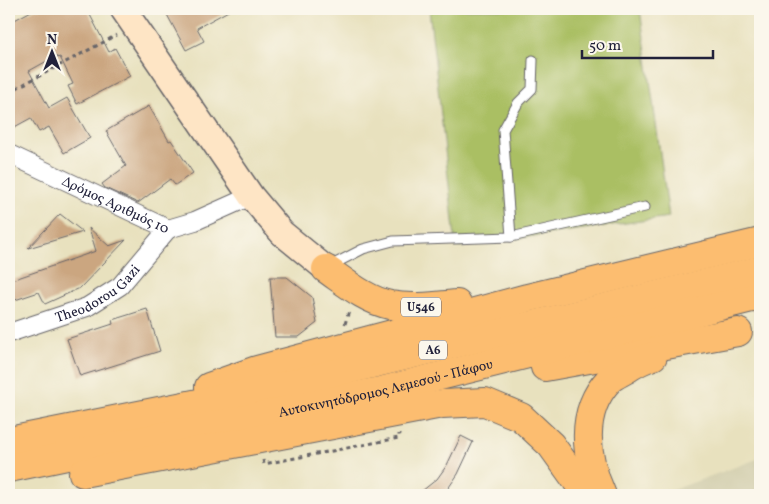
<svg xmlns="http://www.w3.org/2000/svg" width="769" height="504" font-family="Vollkorn,serif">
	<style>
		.built { fill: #d6d1b2 }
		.green { fill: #aabf63; stroke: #66704f }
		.building { fill: #cba680 }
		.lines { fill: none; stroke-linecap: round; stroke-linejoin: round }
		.lane-casing { stroke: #676569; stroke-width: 11 }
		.street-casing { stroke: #676569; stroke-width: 20 }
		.secondary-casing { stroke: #676569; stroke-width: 28 }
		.highway-casing { stroke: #676569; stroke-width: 30 }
		.path { stroke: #676569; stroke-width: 3; stroke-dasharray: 4 4; stroke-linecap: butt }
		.lane { stroke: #fff; stroke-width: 9 }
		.street { stroke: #fff; stroke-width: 18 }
		.secondary { stroke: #fee5c5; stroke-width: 25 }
		.highway { stroke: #fcbd6f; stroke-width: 28 }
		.labels { text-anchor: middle; stroke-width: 4; stroke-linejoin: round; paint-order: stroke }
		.shield { fill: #fbf7ec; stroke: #636270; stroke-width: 1 }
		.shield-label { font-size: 12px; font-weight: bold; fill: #22223b }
		.street-label { font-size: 14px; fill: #22223b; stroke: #fbf7ec }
	</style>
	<rect width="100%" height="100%" fill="#fbf7ec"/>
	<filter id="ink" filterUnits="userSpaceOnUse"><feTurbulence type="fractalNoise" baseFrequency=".02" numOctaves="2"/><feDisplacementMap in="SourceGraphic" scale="10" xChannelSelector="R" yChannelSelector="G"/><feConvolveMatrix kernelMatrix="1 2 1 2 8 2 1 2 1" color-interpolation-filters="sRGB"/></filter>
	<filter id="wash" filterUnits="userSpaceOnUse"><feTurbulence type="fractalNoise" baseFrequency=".0096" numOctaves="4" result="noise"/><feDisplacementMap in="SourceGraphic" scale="20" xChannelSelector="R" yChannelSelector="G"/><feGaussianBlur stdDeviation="1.12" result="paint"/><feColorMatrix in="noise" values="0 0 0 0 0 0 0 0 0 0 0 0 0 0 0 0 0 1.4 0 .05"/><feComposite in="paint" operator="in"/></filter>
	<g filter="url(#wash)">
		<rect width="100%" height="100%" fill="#e8e1be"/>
		<path class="built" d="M760,458V495H659Z"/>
		<path class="green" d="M429,9H640L669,217L456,247Z"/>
		<g id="blocks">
			<g class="building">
				<path d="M35,9H87L109,52L115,48L130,76L77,104L68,86L73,84L60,57L57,58L56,56L29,71L49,108L67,98L90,138L64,153L49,127L39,132L31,118L9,130V23Z"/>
				<path d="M164,9H232L197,28L204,41L186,50Z"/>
				<path d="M149,106L169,141L171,140L193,173L175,185L170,179L138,203L105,188L102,184L126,166L106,131Z"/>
				<path d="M60,214L83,232L28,248Z"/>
				<path d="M89,228L109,246L126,240L80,288L45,304L39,292L9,302V281L96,251Z"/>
				<path d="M270,277H287L312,297L317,323L299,337H275Z"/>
				<path d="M147,309L160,351L80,376L67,339L113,324L112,320Z"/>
				<path d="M461,436L473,442L458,474L447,490L440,495H417L437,479L447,465Z"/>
			</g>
		</g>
	</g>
	<g filter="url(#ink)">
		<use href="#blocks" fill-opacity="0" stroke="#676569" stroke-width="1"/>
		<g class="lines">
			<defs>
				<g id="lane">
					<path d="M511,237L503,130L518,103L532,89L533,60"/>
					<path d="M330,266L363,249L393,241L511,237L645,207"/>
				</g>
				<g id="street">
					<path id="s1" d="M9,154L168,229L195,221L251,196"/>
					<path id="s2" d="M9,333L87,307L120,286L168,229"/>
				</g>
				<path id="secondary" d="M123,9L251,196L282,233L326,269"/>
				<g id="highway">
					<path d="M326,269C345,282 366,300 390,305C412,309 435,306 457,304"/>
					<path d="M545,367L738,332"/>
					<path d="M209,387L257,370L527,298L760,242"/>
					<path d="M9,441L269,389L760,270"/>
					<path id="s3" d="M9,468L380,391L760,296"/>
					<path d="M83,473L442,404L485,402L521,417L551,445L587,495"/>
					<path d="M602,495C585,458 579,412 609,380C613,376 620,373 625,370C634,364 643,359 653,356"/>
				</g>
			</defs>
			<use href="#lane" class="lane-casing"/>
			<use href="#street" class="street-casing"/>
			<use href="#secondary" class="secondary-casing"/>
			<use href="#highway" class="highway-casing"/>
			<g class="path">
				<path d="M9,92L117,35"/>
				<path d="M345,324L349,311"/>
				<path d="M263,460L264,464L399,438V434"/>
			</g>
			<use href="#lane" class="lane"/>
			<use href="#street" class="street"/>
			<use href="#secondary" class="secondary"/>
			<use href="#highway" class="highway"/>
		</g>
	</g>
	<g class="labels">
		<g class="shield">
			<rect x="401" y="297.5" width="40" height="19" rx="4"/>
			<rect x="419" y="340.5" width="28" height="19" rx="4"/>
		</g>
		<g class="shield-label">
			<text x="421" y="311">U546</text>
			<text x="433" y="354">A6</text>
		</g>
		<g class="street-label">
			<text dy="5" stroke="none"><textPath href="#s1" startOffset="118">Δρόμος Αριθμός 10</textPath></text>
			<text dy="5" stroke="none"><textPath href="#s2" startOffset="98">Theodorou Gazi</textPath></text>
			<text dy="5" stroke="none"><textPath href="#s3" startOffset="385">Αυτοκινητόδρομος Λεμεσού - Πάφου</textPath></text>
		</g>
	</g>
	<rect width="769" height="504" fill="none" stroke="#fbf7ec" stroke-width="30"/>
	<g transform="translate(52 52)" stroke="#fbf7ec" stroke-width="4" paint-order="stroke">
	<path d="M0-4L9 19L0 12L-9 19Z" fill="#22223b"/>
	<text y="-8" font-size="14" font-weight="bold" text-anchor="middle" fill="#22223b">N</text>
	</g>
	<path d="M582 50v8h131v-8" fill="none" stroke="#22223b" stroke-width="2.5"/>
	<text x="589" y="50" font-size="15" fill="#22223b" stroke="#fbf7ec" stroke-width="4" paint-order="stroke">50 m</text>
</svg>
